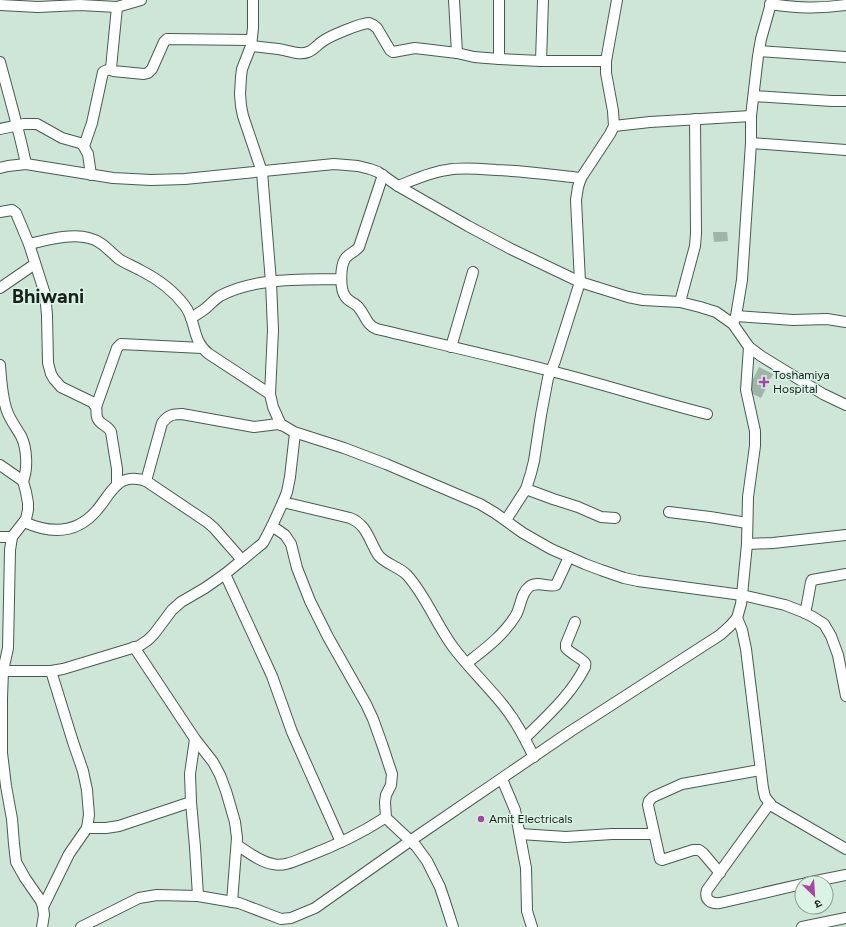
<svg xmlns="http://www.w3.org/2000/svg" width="846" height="927" font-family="Figtree,'Noto Sans Devanagari',sans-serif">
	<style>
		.building { fill: #9eb5a8 }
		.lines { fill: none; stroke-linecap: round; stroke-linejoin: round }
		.minor-casing { stroke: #475c51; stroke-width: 12 }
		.minor { stroke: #fff; stroke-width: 10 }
		.poi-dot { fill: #ab43a6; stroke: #daf3e5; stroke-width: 1.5 }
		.labels { text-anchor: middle; stroke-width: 3; stroke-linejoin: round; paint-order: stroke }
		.poi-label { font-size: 12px; fill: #17201b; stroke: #daf3e5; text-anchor: start }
		.town-label { font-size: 20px; font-weight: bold; fill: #17201b; stroke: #daf3e5 }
	</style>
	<rect width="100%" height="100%" fill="#cde6d8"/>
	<g class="building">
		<path d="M713,232H727L728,241L714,242Z"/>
		<path d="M759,367L773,374L761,398L747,391Z"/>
	</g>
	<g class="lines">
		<defs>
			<g id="minor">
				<path d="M253,0V28L251,46L242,69L241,77L240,94L241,106L243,116L262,172L271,282L273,330L270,394L273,407L281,425"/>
				<path d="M454,0L457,53"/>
				<path d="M770,4C798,8 818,9 846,5"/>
				<path d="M0,5L38,7L80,5L117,7L141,0"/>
				<path d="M117,7L111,68L113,71L144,74L148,73L152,69L164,42L167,39L251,40"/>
				<path d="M251,46C260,47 269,48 278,49C288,50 299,56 308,52C314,50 318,44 323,41C330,36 361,23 369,23C372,24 374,25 377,28L390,50L393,52L415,48L457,53L474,57L499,59L541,61H606"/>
				<path d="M759,51L846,57"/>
				<path d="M499,59V0"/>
				<path d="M541,61L543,0"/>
				<path d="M0,62C9,96 19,130 26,164"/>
				<path d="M754,96L832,101H846"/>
				<path d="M614,126L650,122L751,116"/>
				<path d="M0,129L24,124H37L62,138L80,143L83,145L88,154L91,175"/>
				<path d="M751,143L846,150"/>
				<path d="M84,146L92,123L103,72L107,70L111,69"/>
				<path d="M0,168L8,166L26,164L113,178L151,180L185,179L334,164L358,166L370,169L378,172L398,186L468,226L511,249L580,282L628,297L643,300L680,302L700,307L716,312L733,324L749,347L761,356L823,394L846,405"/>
				<path d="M383,175L359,247C355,252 348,254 345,259C340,267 340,289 345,296C348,302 356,303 359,308C366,316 366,325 377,329C435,343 493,356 551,371C603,384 655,401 707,414"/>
				<path d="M398,186C414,180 430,172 447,170C463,167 480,169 496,170C525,171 553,175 581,178"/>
				<path d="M0,212L12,210L16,213L29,244L45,294L47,315L48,363L51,374L54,379L61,387L92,402L96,407C97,410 96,414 97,417C99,425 108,425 111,432L117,469V484"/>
				<path d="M29,244C47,240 71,233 89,238C102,241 109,251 119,259C125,263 133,266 140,270C158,279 173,290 185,306C197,322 191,340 209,354L270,394"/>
				<path d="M0,288L35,264"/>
				<path d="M680,302L695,246L696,233L695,119"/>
				<path d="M736,316L793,320L827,319L846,322"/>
				<path d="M191,318C196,315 201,312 206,308C211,304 215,299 220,296C255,277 302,280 341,279"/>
				<path d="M733,324L736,316L742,280L751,143V116L758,56L761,39L772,0"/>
				<path d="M451,347L473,272"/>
				<path d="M0,365C1,380 2,397 7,411C10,420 16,427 21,436C27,448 28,469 23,481"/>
				<path d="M96,407L117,348L121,344L202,348"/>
				<path d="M0,465L23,481L26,492L28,503V510L26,519L12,537L10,550L8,648L3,671L2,698V753L6,786L12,819L14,844L16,862L25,878L41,901L43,907L44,915L42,927"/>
				<path d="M146,481L162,423C168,415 173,414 182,414L254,427L278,424L284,426L294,432L344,448L386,464L440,487L480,504L495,513L523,533L551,549L585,564L601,570L624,578L638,581L742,595L785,605L803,612L813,617L824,624L831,636L838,655L846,696"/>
				<path d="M526,489L553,499L578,507L601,517L615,518"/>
				<path d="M283,502L350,518C368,525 369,542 379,556C386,564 399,567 407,575C426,596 436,624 453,647C468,667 487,685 503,705C516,721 525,739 534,757"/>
				<path d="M669,512L710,517L747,523"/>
				<path d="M506,520L526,489L531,473L534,461L541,415L548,378L555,361L580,282L576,200L578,187L581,178L610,134L614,126L613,111L606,73V61L617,0"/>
				<path d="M24,522C51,534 77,534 97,510C104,502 109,492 117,485C124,478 136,477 146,481L207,522L214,528L242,560"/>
				<path d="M272,526L285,535L291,544L297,568L310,601L328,637L366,704L373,719L382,744L392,774L391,785L386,795L385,802L386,818L416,846L427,861L440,887L446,905L453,927"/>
				<path d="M0,537H12"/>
				<path d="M747,544L773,543L846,535"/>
				<path d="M225,574L272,676L292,732L341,842"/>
				<path d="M805,613L807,604L811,582L812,580L846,574"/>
				<path d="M737,618L742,630L746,649L763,788L765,797L772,806L846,849"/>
				<path d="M134,647L195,739L213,762L220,775L226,791L235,822L237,838L232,902"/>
				<path d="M467,663C485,649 504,635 516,615C521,606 521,593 529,587C537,580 548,588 556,585L569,557"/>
				<path d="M0,671H51L63,669L139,646L148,640L154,634L172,610L181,602L205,588L225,574L263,543L272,526L283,502L287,492L290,477L295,433"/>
				<path d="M525,738C547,716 571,695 585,667C585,665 586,664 585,663C584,660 570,653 566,648V644L575,622"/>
				<path d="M195,739L190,774L191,802L195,847L198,896"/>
				<path d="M502,779L515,810L526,868L527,911L532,927"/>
				<path d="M770,803L707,890C704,900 711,904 720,903L802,884"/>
				<path d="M87,828H106L119,826L191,802"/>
				<path d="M520,834L566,837L612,834H654"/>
				<path d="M237,845C248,852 260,862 273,864C285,867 297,860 308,856C334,846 360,834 383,819L386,818"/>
				<path d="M720,873L703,853L699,850H693L662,860L660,859L648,805L649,801L653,797L682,784L760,770"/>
				<path d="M806,883L846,875"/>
				<path d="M43,907L69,854L87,828L89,815L87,790L83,771L73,742L51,671"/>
				<path d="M81,927L139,898L157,895L198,896L239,903L281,919L291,918L315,908L410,841L571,731L720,635L730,626L737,618L741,604L742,595L747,544L748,497L755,446V431L746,390L749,347"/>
				<path d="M802,927L846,918"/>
			</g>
		</defs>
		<use href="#minor" class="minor-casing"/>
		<use href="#minor" class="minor"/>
	</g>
	<g class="poi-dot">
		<path d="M762 376h4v4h4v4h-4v4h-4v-4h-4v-4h4z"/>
		<circle cx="481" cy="819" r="4"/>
	</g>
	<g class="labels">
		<g class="poi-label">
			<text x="773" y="379">Toshamiya<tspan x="773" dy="14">Hospital</tspan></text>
			<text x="489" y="823">Amit Electricals</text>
		</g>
		<g class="town-label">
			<text x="48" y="303">Bhiwani</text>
		</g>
	</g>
	<g transform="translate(814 895) rotate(155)"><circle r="19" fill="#daf3e5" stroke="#8c9f94"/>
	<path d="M0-3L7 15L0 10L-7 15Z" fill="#ab43a6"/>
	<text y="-6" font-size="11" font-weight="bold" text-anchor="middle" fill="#17201b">उ</text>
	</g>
</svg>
